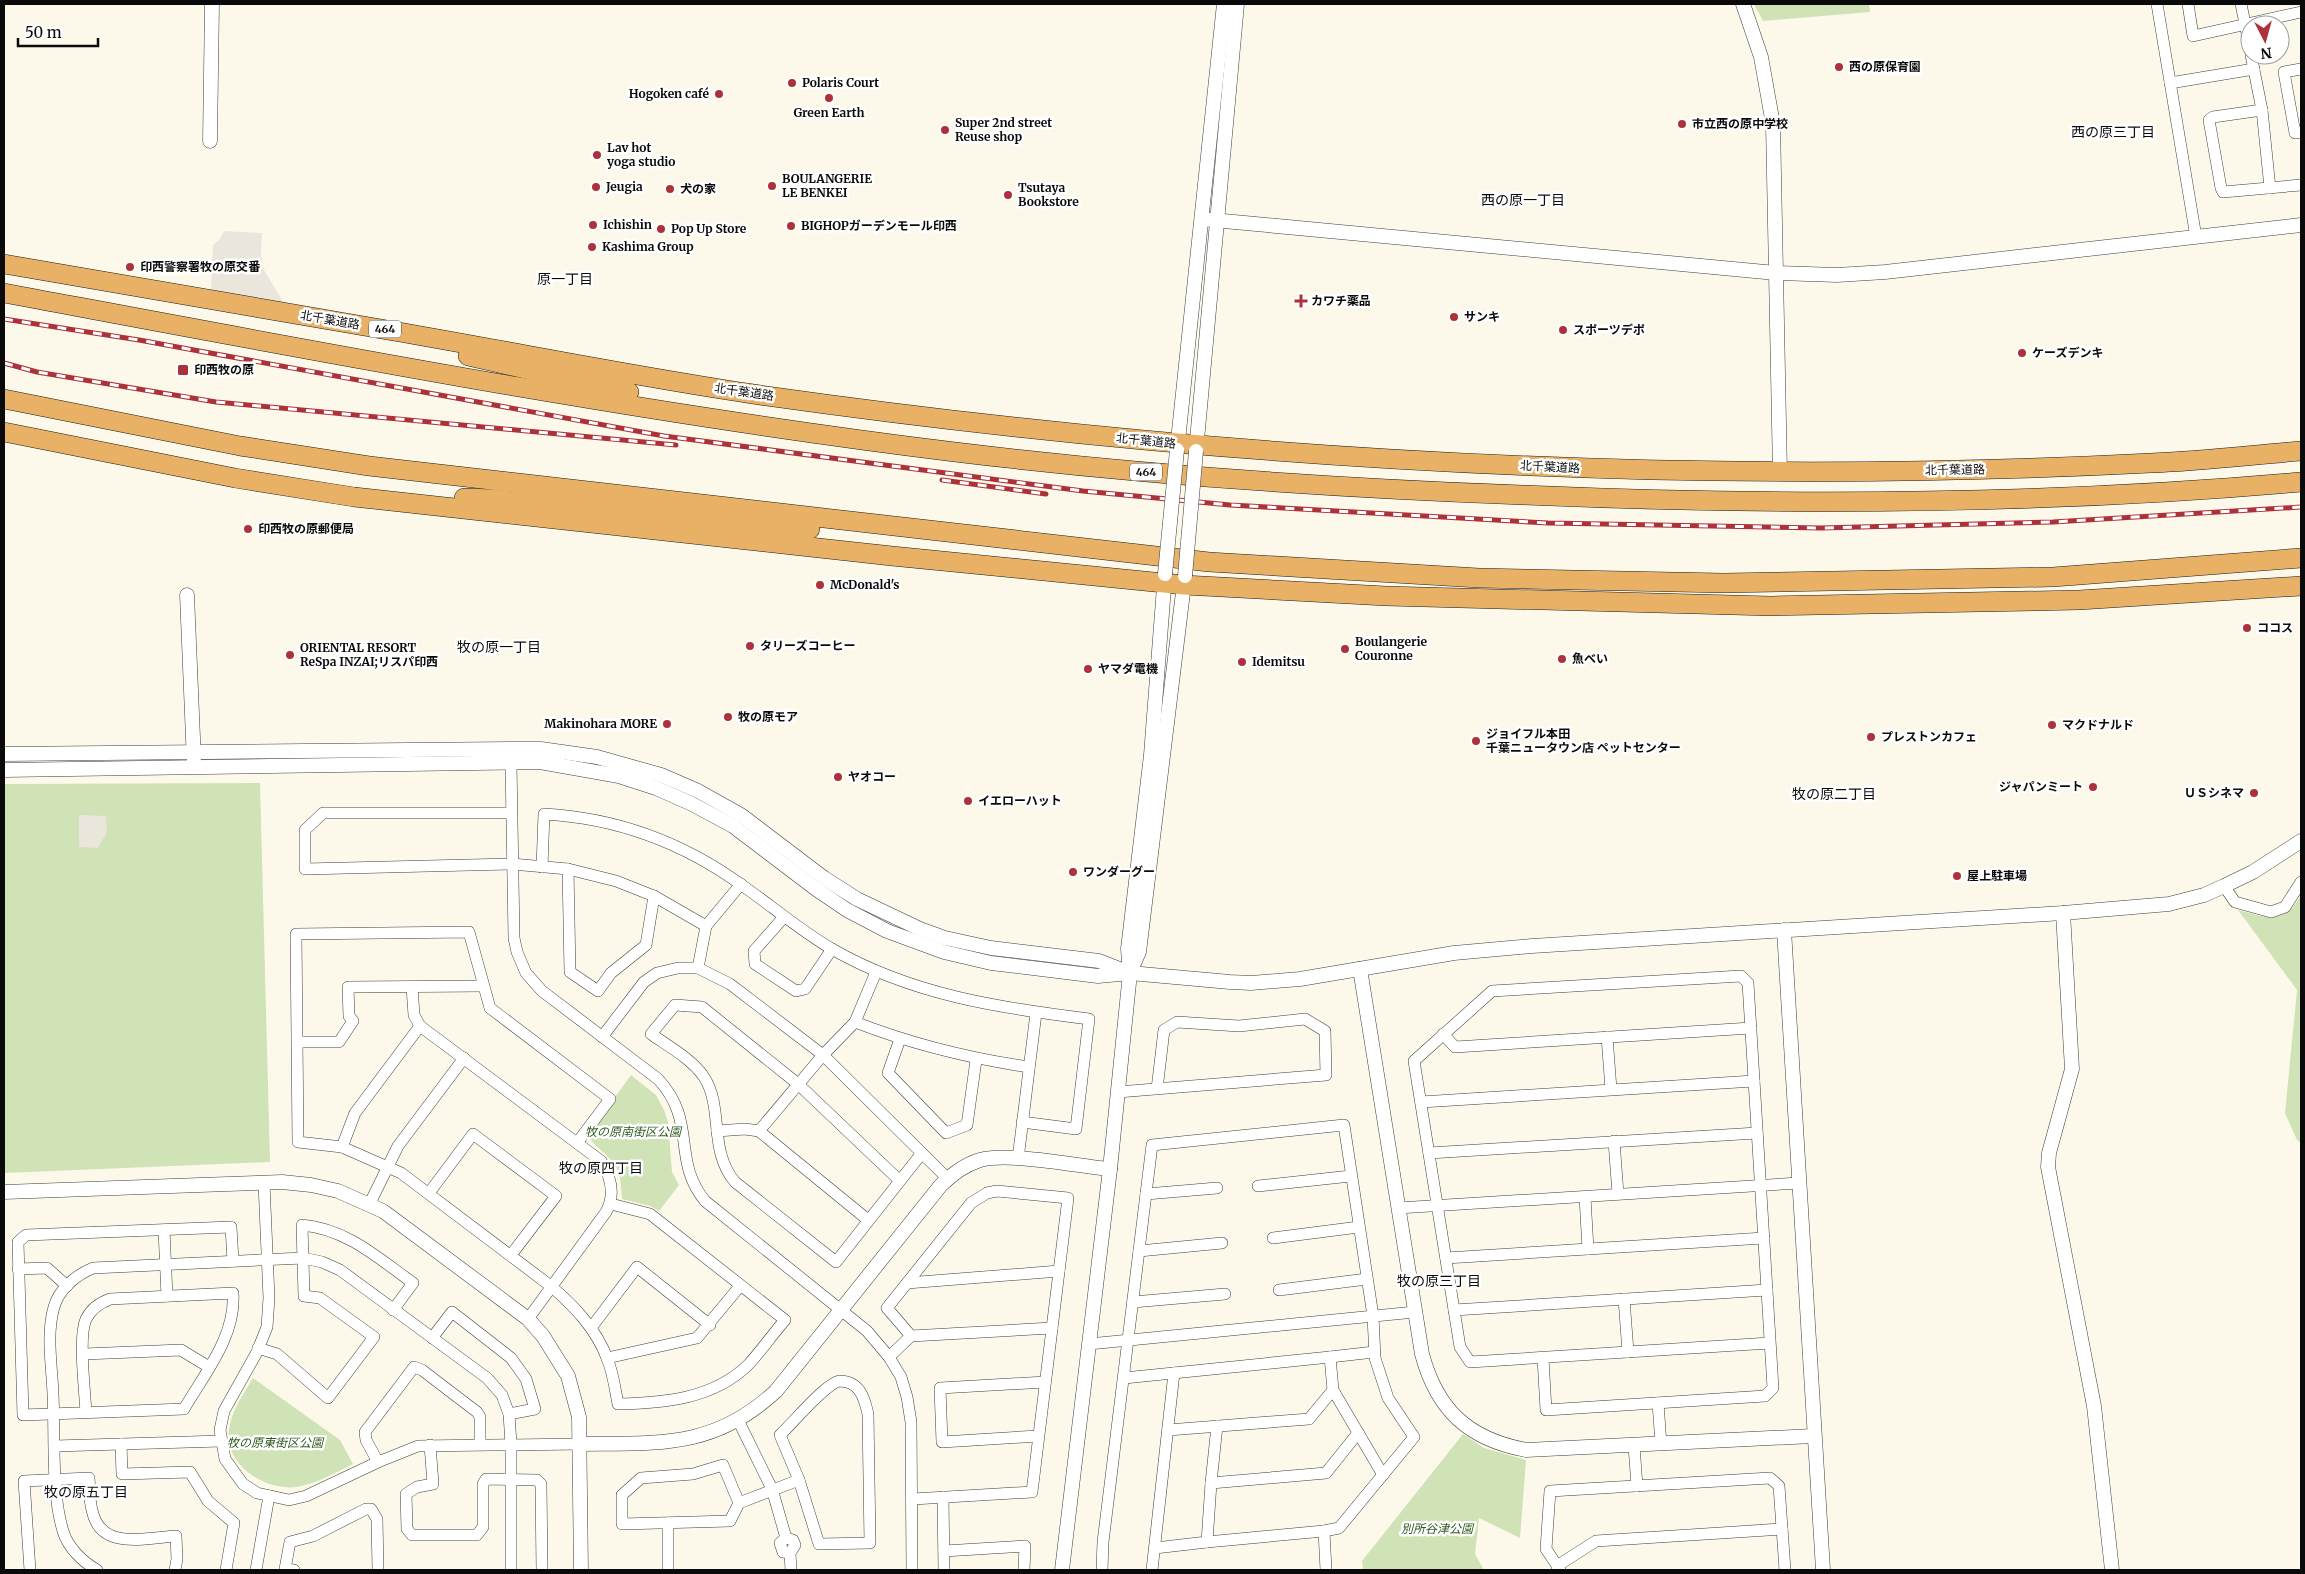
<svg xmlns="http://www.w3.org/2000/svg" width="2305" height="1574" font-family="Merriweather,'Noto Sans JP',serif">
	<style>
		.green { fill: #cfe3b7 }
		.plaza { fill: #ebe6db }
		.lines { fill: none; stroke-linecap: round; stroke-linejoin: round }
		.minor-casing { stroke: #3d3d3d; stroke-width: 12 }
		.tertiary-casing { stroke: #3d3d3d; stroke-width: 15 }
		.trunk-casing { stroke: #1b1b1b; stroke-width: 20 }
		.minor { stroke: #fff; stroke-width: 11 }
		.tertiary { stroke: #fff; stroke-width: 14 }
		.trunk { stroke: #e8b166; stroke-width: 19 }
		.rail-casing { stroke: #ac313a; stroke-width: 5 }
		.rail { stroke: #fff; stroke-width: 3; stroke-dasharray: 9; stroke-linecap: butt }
		.tertiary-bridge-casing { stroke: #3d3d3d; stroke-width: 15; stroke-linecap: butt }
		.tertiary-bridge { stroke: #fff; stroke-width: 14 }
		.poi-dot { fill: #ac313a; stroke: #fff; stroke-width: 2 }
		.labels { text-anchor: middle; stroke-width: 5; stroke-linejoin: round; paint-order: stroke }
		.shield { fill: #fff; stroke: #545454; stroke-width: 1 }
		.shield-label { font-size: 11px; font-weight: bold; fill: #0a0a0a }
		.poi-label { font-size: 12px; font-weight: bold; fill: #0a0a0a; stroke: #fff; text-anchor: start }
		.street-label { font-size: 12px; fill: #0a0a0a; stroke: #fff }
		.park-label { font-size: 12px; font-style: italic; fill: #2f5b22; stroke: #fff }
		.neighbourhood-label { font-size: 14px; fill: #0a0a0a; stroke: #fff }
	</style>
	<rect width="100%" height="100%" fill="#fdf9ea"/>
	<g class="green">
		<path d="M1754,4H1869L1870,12L1763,21Z"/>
		<path d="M260,783L270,1162L5,1173L4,784Z"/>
		<path d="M2301,895V1143L2297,1140L2285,1113L2297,990L2238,910C2267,918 2284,925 2301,895Z"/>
		<path d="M631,1075L656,1095L664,1110L668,1122L672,1172L679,1185L659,1211L650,1206L622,1199C621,1184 621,1169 609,1158C601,1149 592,1145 588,1134Z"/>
		<path d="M253,1378L340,1440L353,1464C335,1473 316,1484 296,1487C265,1491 224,1465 229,1430C231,1411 243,1395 253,1378Z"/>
		<path d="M1463,1434L1484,1448L1526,1460L1520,1538L1479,1518L1475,1554L1484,1570H1363L1362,1561Z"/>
	</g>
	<g class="plaza">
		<path d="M224,231L262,233L261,255L264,270L284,303L211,290L213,245L220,239Z"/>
		<path d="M79,815L106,816L107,832L98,848L79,847Z"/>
	</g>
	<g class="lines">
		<defs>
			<g id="minor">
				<path d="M2157,4L2196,237"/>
				<path d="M2188,4L2193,36L2301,12"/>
				<path d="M2241,4L2250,48"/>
				<path d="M2251,55L2262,110L2270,188"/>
				<path d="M2301,69L2284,72L2295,133L2301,132"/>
				<path d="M2170,83L2254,69"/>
				<path d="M2262,110L2213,117L2209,120L2221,188L2223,192L2301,185"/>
				<path d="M511,763L514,938L517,952L526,973L542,991L658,1079C698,1122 671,1159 705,1201L867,1331L889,1357L901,1377L907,1397L911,1422L912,1570"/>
				<path d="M511,813H323L305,830V869L512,864L568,869L616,881L654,896L706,926"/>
				<path d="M542,867L544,814C617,818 684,843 743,886C773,907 801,931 832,949C912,995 1000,1008 1089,1019L1076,1129L1022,1122"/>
				<path d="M568,869L570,972L598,991L611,973L646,945L654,896"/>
				<path d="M2224,886L2235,902L2271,912L2285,907L2301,882"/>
				<path d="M784,917L754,951L755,964L796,991L805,989L832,949"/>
				<path d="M698,968L706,926L741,884"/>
				<path d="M412,987L414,1015L420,1026L601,1161C611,1177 616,1194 606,1212L528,1319"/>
				<path d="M855,1022C914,1045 967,1058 1029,1067"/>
				<path d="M1443,1034L1455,1047L1751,1028"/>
				<path d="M602,1037L644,982L657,973L678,968H698L730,984L823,1055L948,1179"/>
				<path d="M1607,1037L1611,1089"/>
				<path d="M900,1039L888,1073L946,1133L967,1125L976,1060"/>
				<path d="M298,1042H339L353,1021L349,1016L348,987L483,986"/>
				<path d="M1118,1092L1326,1075L1325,1031L1305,1019L1239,1026L1177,1022L1164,1030L1157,1089"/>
				<path d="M1421,1102L1754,1081"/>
				<path d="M717,1131L745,1129L759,1131L868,1220"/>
				<path d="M759,1131L823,1055L855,1022L876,972"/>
				<path d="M1614,1141L1618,1194"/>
				<path d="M577,1143L610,1099L490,1008L469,932L296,934L298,1142L342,1147L401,1173L552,1287C575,1307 596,1329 607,1358C613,1372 615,1389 618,1404C664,1403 713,1399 748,1365C761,1351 772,1335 785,1320L650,1214L611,1204"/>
				<path d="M342,1147L355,1113L420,1026"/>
				<path d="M1429,1153L1757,1133"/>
				<path d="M1018,1159L1036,1013"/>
				<path d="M899,1180L798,1084L702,1007L675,1005L651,1034C668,1046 692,1059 704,1077C724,1108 708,1150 735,1182L836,1262L922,1153"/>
				<path d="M264,1183L269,1298L267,1327L257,1352L224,1411L220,1430L225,1459L243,1484L257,1493L289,1500L306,1496L378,1462L418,1446L580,1444"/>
				<path d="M1258,1186L1351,1176"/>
				<path d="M429,1193L473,1134L556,1196L511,1255"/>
				<path d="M1146,1194L1217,1188"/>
				<path d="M1585,1197L1588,1249"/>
				<path d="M370,1203L398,1146L464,1058"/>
				<path d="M1398,1208L1799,1183"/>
				<path d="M164,1230L167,1296"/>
				<path d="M1273,1238L1359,1227"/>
				<path d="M1139,1251L1222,1243"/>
				<path d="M1446,1258L1764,1238"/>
				<path d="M18,1269L47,1268L67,1286"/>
				<path d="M907,1283L1059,1271"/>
				<path d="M1279,1290L1367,1279"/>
				<path d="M1624,1299L1628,1352"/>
				<path d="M1133,1302L1225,1294"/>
				<path d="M1454,1310L1767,1290"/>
				<path d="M591,1328L637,1267L710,1325"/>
				<path d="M911,1336L887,1308L971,1203L987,1193L997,1191L1068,1198L1032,1492L913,1499"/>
				<path d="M432,1338L452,1312L511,1358L526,1379L535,1409L509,1414"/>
				<path d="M1089,1344L1415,1312"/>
				<path d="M258,1348L277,1354L328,1398L374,1337L320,1298L304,1296L302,1225C347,1229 378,1258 413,1283L393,1310"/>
				<path d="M84,1354L181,1350L209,1367"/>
				<path d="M889,1357L911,1336L1052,1328"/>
				<path d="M1330,1357L1374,1352"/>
				<path d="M607,1358L697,1338L740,1286"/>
				<path d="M1543,1358L1546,1410L1765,1396L1773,1388C1765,1253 1757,1118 1748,983L1741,976L1492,991L1414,1061L1460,1347L1470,1362L1770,1343"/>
				<path d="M1124,1378L1330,1357L1333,1390L1309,1419L1168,1430"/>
				<path d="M839,1381C859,1381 864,1396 868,1414L870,1543L819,1544L799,1480L780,1435C794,1422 824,1385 839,1381Z"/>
				<path d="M1333,1390L1383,1475"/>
				<path d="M1658,1403L1661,1444"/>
				<path d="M86,1413C85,1391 78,1337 86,1319C91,1309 99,1303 110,1299L233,1293C236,1336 205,1373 184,1409L23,1415L18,1242L26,1235L231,1227L233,1261"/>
				<path d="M738,1420L772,1489L786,1538"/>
				<path d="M1038,1436L942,1442L940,1388L1045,1382"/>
				<path d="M121,1444L122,1474L190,1472L208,1501L234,1523L226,1570"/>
				<path d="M430,1445L433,1484L417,1487L406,1494L407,1529L412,1535H477L483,1527V1484L486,1479L537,1480L541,1484L542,1570"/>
				<path d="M55,1446L221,1441"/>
				<path d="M1634,1446L1637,1486"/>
				<path d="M378,1462L366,1440L365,1432L414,1367L422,1370L477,1412L480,1417V1444"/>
				<path d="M1211,1483L1217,1426"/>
				<path d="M943,1497L944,1570"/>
				<path d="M739,1503L723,1465L693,1474L641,1478L622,1495V1524L730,1521L739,1503L799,1480"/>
				<path d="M668,1523V1570"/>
				<path d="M786,1538L793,1540L795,1545L790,1553L791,1570"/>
				<path d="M786,1538L780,1543L783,1552L790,1553"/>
				<path d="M1207,1542L1324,1531"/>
				<path d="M1155,1548L1207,1542L1211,1483L1326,1473L1358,1433"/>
				<path d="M944,1551L1025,1546L1024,1570"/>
				<path d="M1557,1566L1596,1541L1782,1529"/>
				<path d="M30,1570L24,1481L89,1478C90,1488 89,1500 92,1510C100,1551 145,1538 176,1536L177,1559L175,1570"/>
				<path d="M97,1570C83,1562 68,1548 63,1531C51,1492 55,1435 53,1394C52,1367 46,1334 54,1307C59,1289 76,1275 93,1268L303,1258L322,1262L340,1270L487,1378L502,1395L509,1414L511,1444V1570"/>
				<path d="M256,1570L269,1496"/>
				<path d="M294,1570L285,1569L290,1542L313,1536L366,1509H371L377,1519L378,1570"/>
				<path d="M1102,1570L1103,1542L1152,1145L1344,1125L1373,1316L1375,1358L1388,1398L1414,1437L1339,1528L1324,1531L1326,1570"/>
				<path d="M1152,1570L1174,1373"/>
				<path d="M1560,1570L1546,1549L1550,1491L1770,1478L1779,1486L1785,1570"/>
			</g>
			<g id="tertiary">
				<path d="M1743,4L1761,57L1773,124L1780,473"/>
				<path d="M210,141L212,4"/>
				<path d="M1202,219L1776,273L1837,275L1885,272L2301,225"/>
				<path d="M1177,450L1224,4"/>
				<path d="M1196,451L1237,4"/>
				<path d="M187,595L194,762"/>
				<path d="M4,754L511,749H541L597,757L661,775L698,791L741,815L824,878L857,899L920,929L945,938L991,948L1099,961L1127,972"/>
				<path d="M4,770L540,762L619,776L656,788L692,804L733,826L816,889L847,910L887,931L944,952L991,963L1098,976L1130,973L1230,982L1251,983L1300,979L1454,953L1532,946L2063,913L2169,904L2204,895L2224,886L2253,872L2301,841"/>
				<path d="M2063,913L2072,1069L2049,1153L2048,1167L2094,1406L2112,1570"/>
				<path d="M1784,930L1823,1570"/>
				<path d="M1360,969L1422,1354C1437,1410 1468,1439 1526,1450L1813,1436"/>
				<path d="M1131,970L1139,952L1185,576"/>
				<path d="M4,1192L282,1182L311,1185L338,1191L383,1211L528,1319L543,1336L568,1376L579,1417L581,1570"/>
				<path d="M580,1444C658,1443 714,1449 776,1391L941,1185C953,1174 964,1165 980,1160C1010,1152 1077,1166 1110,1169"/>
				<path d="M1062,1570L1110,1169L1130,973L1128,949L1151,755L1165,574"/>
			</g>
			<g id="trunk">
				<path d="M4,264C133,287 263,308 393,331C515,352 637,377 760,395C1220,460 1686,487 2151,463C2201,461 2251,455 2301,451"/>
				<path d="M4,293C320,352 636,413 955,452C1144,475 1333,488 1523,495C1782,506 2043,505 2301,482"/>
				<path d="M468,356L629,392"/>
				<path d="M4,399L240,446L369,466L1209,562L1479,578L1724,583L2053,577L2301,558"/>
				<path d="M4,432L235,478L354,497L892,556L1184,585L1386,596L1771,606L2079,600L2301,586"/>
				<path d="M464,498L493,499L691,520L810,529"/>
			</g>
		</defs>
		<use href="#minor" class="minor-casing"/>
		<use href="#tertiary" class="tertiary-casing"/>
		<use href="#trunk" class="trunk-casing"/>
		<use href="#minor" class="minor"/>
		<use href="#tertiary" class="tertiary"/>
		<use href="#trunk" class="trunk"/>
		<defs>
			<g id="rail">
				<path d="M4,319L139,340L664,436L1083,491L1230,505L1548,523L1821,528L2053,522L2301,507"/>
				<path d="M4,363L37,372L216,402L676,445"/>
				<path d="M942,480L1046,494"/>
			</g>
		</defs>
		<use href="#rail" class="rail-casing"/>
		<use href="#rail" class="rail"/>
		<defs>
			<g id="tertiary-bridge">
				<path d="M1165,574L1177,450"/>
				<path d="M1185,576L1196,451"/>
			</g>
		</defs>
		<use href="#tertiary-bridge" class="tertiary-bridge-casing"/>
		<use href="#tertiary-bridge" class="tertiary-bridge"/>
	</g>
	<g class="poi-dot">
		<circle cx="1839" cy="67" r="5"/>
		<circle cx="792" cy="83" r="5"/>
		<circle cx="719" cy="94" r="5"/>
		<circle cx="829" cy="98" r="5"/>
		<circle cx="1682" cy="124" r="5"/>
		<circle cx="945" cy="130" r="5"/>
		<circle cx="597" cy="155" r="5"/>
		<circle cx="772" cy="186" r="5"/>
		<circle cx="596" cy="187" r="5"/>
		<circle cx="670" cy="189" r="5"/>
		<circle cx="1008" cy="195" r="5"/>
		<circle cx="593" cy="225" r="5"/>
		<circle cx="791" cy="226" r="5"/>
		<circle cx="661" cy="229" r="5"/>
		<circle cx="592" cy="247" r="5"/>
		<circle cx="130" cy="267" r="5"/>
		<path d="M1298.5 293.5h5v5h5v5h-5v5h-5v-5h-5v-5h5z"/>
		<circle cx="1454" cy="317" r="5"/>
		<circle cx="1563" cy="330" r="5"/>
		<circle cx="2022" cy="353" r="5"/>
		<rect x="177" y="364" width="12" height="12" rx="2.5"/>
		<circle cx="248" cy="529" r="5"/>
		<circle cx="820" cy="585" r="5"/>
		<circle cx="2247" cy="628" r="5"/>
		<circle cx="750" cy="646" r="5"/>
		<circle cx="1345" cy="649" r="5"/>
		<circle cx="290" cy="655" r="5"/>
		<circle cx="1562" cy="659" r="5"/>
		<circle cx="1242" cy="662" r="5"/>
		<circle cx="1088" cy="669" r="5"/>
		<circle cx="728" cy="717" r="5"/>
		<circle cx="667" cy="724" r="5"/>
		<circle cx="2052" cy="725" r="5"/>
		<circle cx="1871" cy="737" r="5"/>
		<circle cx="1476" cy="741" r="5"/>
		<circle cx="838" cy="777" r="5"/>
		<circle cx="2093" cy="787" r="5"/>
		<circle cx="2254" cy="793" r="5"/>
		<circle cx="968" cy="801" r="5"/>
		<circle cx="1073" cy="872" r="5"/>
		<circle cx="1957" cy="876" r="5"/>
	</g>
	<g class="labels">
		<g class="shield">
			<rect x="369" y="320.5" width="32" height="17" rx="4"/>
			<rect x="1130" y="463.5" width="32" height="17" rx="4"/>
		</g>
		<g class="shield-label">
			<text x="385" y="333">464</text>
			<text x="1146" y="476">464</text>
		</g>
		<g class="poi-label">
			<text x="1849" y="71">西の原保育園</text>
			<text x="802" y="87">Polaris Court</text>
			<text x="709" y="98" text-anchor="end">Hogoken café</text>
			<text x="829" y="117" text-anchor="middle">Green Earth</text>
			<text x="955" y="127">Super 2nd street<tspan x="955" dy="14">Reuse shop</tspan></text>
			<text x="1692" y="128">市立西の原中学校</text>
			<text x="607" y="152">Lav hot<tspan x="607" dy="14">yoga studio</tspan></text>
			<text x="782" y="183">BOULANGERIE<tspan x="782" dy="14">LE BENKEI</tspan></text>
			<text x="606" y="191">Jeugia</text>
			<text x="1018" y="192">Tsutaya<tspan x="1018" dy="14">Bookstore</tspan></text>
			<text x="680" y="193">犬の家</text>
			<text x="603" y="229">Ichishin</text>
			<text x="801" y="230">BIGHOPガーデンモール印西</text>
			<text x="671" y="233">Pop Up Store</text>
			<text x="602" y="251">Kashima Group</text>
			<text x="140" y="271">印西警察署牧の原交番</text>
			<text x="1311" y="305">カワチ薬品</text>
			<text x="1464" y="321">サンキ</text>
			<text x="1573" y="334">スポーツデポ</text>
			<text x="2032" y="357">ケーズデンキ</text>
			<text x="194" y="374">印西牧の原</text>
			<text x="258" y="533">印西牧の原郵便局</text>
			<text x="830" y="589">McDonald's</text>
			<text x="2257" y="632">ココス</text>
			<text x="1355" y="646">Boulangerie<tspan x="1355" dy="14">Couronne</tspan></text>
			<text x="760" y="650">タリーズコーヒー</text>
			<text x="300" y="652">ORIENTAL RESORT<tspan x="300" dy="14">ReSpa INZAI;リスパ印西</tspan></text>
			<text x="1572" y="663">魚べい</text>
			<text x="1252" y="666">Idemitsu</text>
			<text x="1098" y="673">ヤマダ電機</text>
			<text x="738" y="721">牧の原モア</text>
			<text x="657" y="728" text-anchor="end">Makinohara MORE</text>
			<text x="2062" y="729">マクドナルド</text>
			<text x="1486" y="738">ジョイフル本田<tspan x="1486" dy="14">千葉ニュータウン店 ペットセンター</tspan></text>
			<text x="1881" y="741">プレストンカフェ</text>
			<text x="848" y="781">ヤオコー</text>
			<text x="2083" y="791" text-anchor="end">ジャパンミート</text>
			<text x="2244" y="797" text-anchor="end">ＵＳシネマ</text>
			<text x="978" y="805">イエローハット</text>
			<text x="1083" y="876">ワンダーグー</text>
			<text x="1967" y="880">屋上駐車場</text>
		</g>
		<g class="street-label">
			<text transform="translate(330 320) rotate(10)" y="4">北千葉道路</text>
			<text transform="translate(744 392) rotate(8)" y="4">北千葉道路</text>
			<text transform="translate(1146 441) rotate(6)" y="4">北千葉道路</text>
			<text transform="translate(1550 467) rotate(3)" y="4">北千葉道路</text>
			<text transform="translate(1955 470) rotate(-1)" y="4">北千葉道路</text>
		</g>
		<g class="park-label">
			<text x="633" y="1136">牧の原南街区公園</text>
			<text x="275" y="1447">牧の原東街区公園</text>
			<text x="1437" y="1533">別所谷津公園</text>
		</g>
		<g class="neighbourhood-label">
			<text x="2113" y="137">西の原三丁目</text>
			<text x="1523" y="205">西の原一丁目</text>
			<text x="565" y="284">原一丁目</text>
			<text x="499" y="652">牧の原一丁目</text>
			<text x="1834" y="799">牧の原二丁目</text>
			<text x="601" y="1173">牧の原四丁目</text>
			<text x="1439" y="1286">牧の原三丁目</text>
			<text x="86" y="1497">牧の原五丁目</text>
		</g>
	</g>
	<rect width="2305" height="1574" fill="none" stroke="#0a0a0a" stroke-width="10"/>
	<g transform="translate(2265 40) rotate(174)"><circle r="24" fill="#ffffff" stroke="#9d9d9d"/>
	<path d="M0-4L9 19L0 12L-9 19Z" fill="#ac313a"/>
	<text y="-8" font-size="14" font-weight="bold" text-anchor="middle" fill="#0a0a0a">N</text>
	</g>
	<path d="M18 38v8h80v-8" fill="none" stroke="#0a0a0a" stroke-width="2.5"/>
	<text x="25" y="38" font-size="15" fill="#0a0a0a" stroke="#ffffff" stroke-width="4" paint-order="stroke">50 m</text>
</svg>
